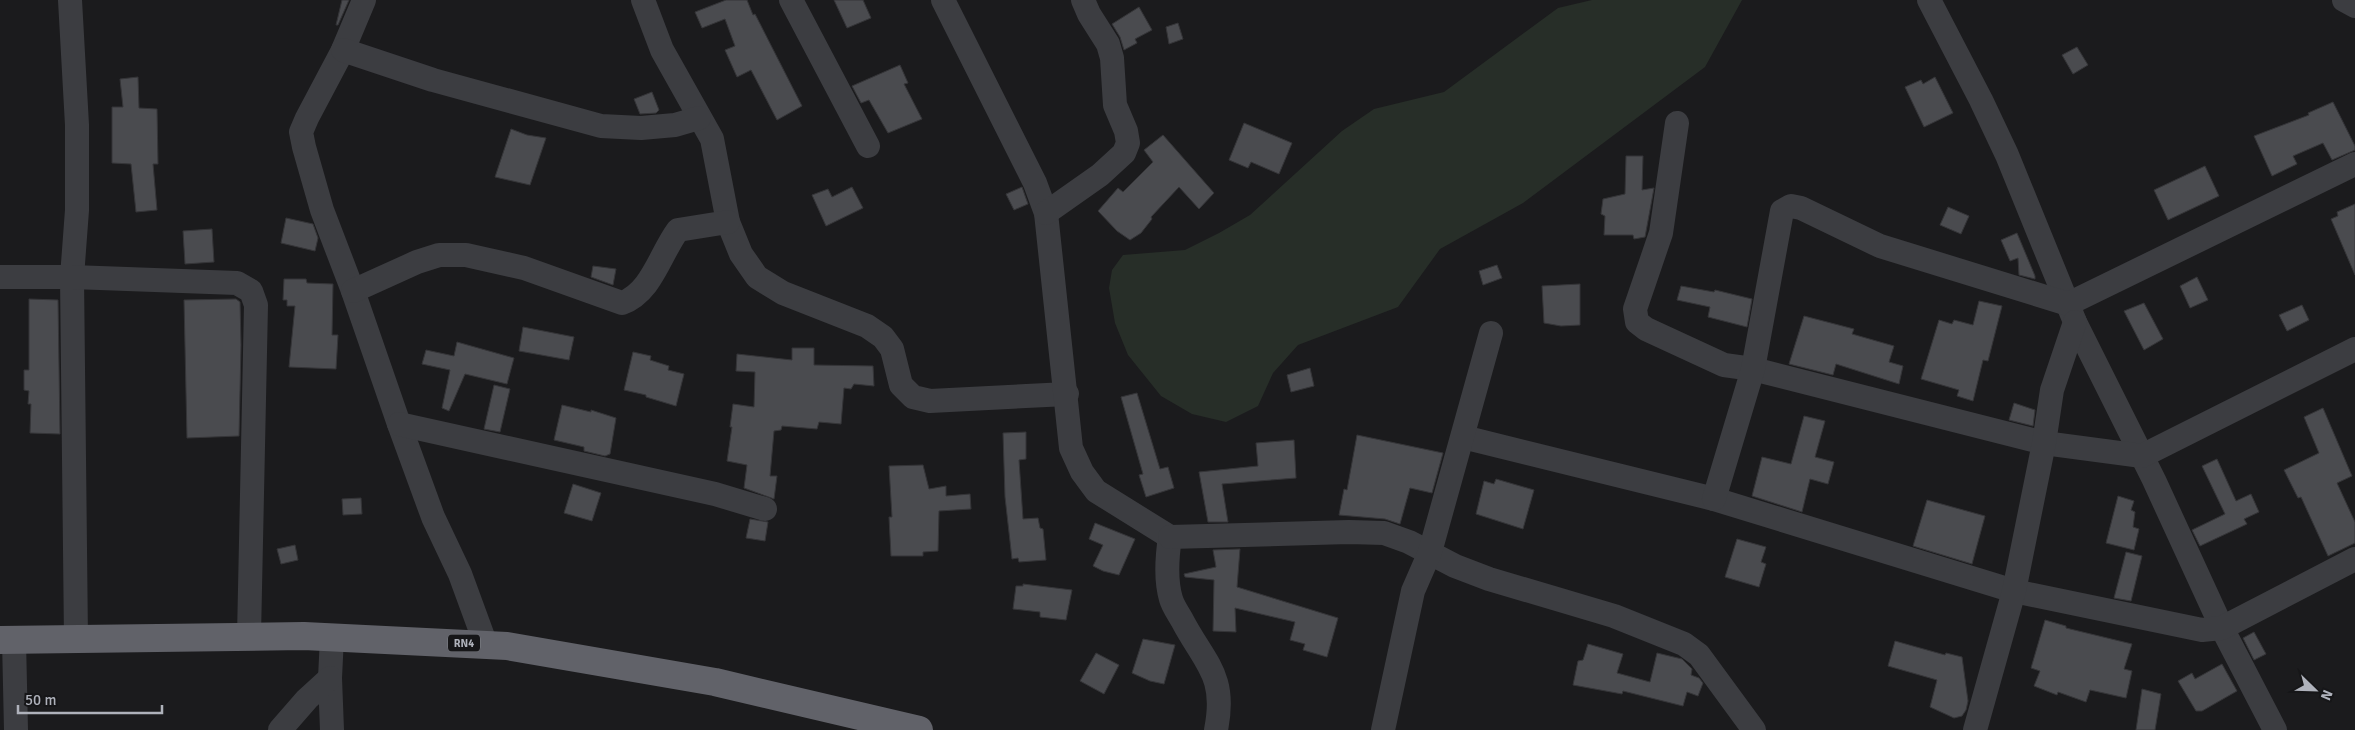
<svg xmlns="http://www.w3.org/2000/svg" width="2355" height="730" font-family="Signika,sans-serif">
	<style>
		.green { fill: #272e28 }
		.building { fill: #4a4b4f; stroke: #353538 }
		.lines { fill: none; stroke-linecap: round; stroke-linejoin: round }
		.minor { stroke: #3c3d41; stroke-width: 24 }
		.trunk { stroke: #616269; stroke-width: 28 }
		.labels { text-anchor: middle; stroke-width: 4; stroke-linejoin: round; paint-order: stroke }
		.shield { fill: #161618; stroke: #81838a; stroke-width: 1 }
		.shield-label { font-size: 11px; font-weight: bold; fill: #afb2bb }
	</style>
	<rect width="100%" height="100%" fill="#1b1b1d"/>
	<path class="green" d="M1592,0H1742L1705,67L1523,203L1440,249L1398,307L1298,345L1273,373L1258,406L1226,422L1192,414L1161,396L1128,355L1115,323L1109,288L1112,270L1123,255L1185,250L1219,233L1250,215L1342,131L1374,109L1444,92L1558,8Z"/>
	<g class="building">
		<path d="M342,0H349L338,25H336Z"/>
		<path d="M726,0H747L753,15L755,14L802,106L777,120L751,70L737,77L725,50L735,46L725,19L702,28L695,12Z"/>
		<path d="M834,0H863L871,18L847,28Z"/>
		<path d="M1139,7L1152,30L1135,39L1137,43L1124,50L1120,37L1112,24Z"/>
		<path d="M1178,23L1183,39L1169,44L1166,27Z"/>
		<path d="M2077,47L2088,65L2073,74L2062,55Z"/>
		<path d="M900,65L908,83L904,84L922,119L888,133L869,100L861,103L852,86Z"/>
		<path d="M138,77L139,108L157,109L158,164H153L157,210L136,212L131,164L112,163V107H123L120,79Z"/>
		<path d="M1935,77L1953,113L1924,127L1905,87L1921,80L1923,84Z"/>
		<path d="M652,92L659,110L656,113L640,114L634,99Z"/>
		<path d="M2333,102L2355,146V150L2332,160L2323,143L2293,156L2297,164L2272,176L2254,136L2309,115L2308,113Z"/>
		<path d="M1244,123L1292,143L1279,174L1251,162L1248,168L1229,160Z"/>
		<path d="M511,129L527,135L546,138L530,185L495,177Z"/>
		<path d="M1163,135L1214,193L1199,209L1179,187L1151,217L1152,219L1141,233L1130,240L1117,231L1098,211L1118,188L1123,192L1153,162L1144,150Z"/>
		<path d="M1626,156H1643L1642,190L1654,188L1645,237L1634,239L1633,235H1604L1605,216L1601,214L1603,199L1625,194Z"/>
		<path d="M2205,166L2219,196L2168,220L2154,190Z"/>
		<path d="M852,187L863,208L826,226L812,195L828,189L832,197Z"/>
		<path d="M1022,187L1028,204L1014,210L1006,194Z"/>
		<path d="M2355,204V275L2331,219L2338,216L2337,212Z"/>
		<path d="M1948,207L1969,216L1961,234L1940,225Z"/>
		<path d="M286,218L313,224L318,238L315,251L281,243Z"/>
		<path d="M212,229L214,262L185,264L183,231Z"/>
		<path d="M2017,233L2035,276V279L2019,275L2018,258L2010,261L2001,240Z"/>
		<path d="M1497,265L1502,278L1483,285L1479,271Z"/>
		<path d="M593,266L616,269L613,285L591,277Z"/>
		<path d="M2197,277L2208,300L2190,308L2180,286Z"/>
		<path d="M284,279H306L307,283L333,284L332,335H338L336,369L289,367L295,306H287V300H283Z"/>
		<path d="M1580,284V325L1561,326L1544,323L1542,286Z"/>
		<path d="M1681,286L1714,292L1715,290L1752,299L1747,327L1708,317L1710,307L1677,300Z"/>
		<path d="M29,299L58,300L60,434L30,433L31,404H28L29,391L24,390V370H29Z"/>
		<path d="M236,299L240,302L241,345L239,436L187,438L184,300Z"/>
		<path d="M1979,301L2002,306L1988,361L1983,360L1973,401L1957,396L1959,390L1921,379L1939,320L1952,324L1954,320L1973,325Z"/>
		<path d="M2144,303L2163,339L2144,350L2124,311Z"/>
		<path d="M2302,305L2309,320L2287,331L2279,315Z"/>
		<path d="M1804,316L1854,329L1852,334L1894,346L1889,362L1903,366L1899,384L1836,364L1833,375L1789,364Z"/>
		<path d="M523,327L574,337L569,360L519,351Z"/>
		<path d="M457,342L514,358L507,384L465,374L449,411L442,408L450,370L422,364L426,350L454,356Z"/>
		<path d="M792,348H814V365L873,366L874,386L854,384L851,389L844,388L841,424L819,422L817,429L782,426L781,430L774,431L770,476H777L774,499L744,488L747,465L727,461L732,427H730L733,404L754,407L755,372L736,371L737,354L792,360Z"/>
		<path d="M633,352L651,356L650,360L669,366L668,370L684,374L676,406L646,397V395L624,390Z"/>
		<path d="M1310,368L1314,386L1291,392L1287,375Z"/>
		<path d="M494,385L510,389L500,432L484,429Z"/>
		<path d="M1137,393L1160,469L1168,467L1174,488L1146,497L1139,475L1143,474L1121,397Z"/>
		<path d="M2014,403L2035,410L2033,426L2009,420Z"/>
		<path d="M562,405L591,412V410L616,418L610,454L605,456L584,451V447L554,440Z"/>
		<path d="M2323,408L2352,476L2337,483L2355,522V543L2328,556L2301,497L2298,498L2284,470L2319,453L2304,417Z"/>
		<path d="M1804,416L1825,421L1815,457L1834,462L1828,484L1810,479L1802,512L1752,496L1762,457L1791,464Z"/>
		<path d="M1026,432V459L1019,460L1023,519L1038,518L1040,528L1043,529L1046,560L1019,562L1018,558L1012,559L1005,497L1003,433Z"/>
		<path d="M1357,435L1443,453L1432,493L1410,488L1400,524L1385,519L1339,515L1344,489L1347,490Z"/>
		<path d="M1294,440L1296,478L1222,484L1228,522H1208L1199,472L1258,466L1256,443Z"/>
		<path d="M2217,459L2236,501L2251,494L2259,512L2244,519L2247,524L2200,546L2192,530L2225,514L2202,466Z"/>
		<path d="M923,465L929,489L946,486V496L970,494L971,509L939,511L938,551L923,552V556H891L889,517H892L889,466Z"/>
		<path d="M1496,479L1534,490L1523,529L1476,514L1484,481L1494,484Z"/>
		<path d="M573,484L601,493L592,521L564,513Z"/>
		<path d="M2118,496L2134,501L2131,510L2135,512L2133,527L2139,529L2134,550L2106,543Z"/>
		<path d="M361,498L362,514L343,515L342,499Z"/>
		<path d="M1927,500L1985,516L1972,564L1913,546Z"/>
		<path d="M750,519L768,522L765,541L746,538Z"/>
		<path d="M1095,523L1135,539L1119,575L1103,571L1093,566L1103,545L1089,539Z"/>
		<path d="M1737,539L1766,547L1761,562L1766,564L1759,587L1725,577Z"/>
		<path d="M295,545L298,560L281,564L277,549Z"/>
		<path d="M1240,549L1237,587L1338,618L1327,657L1303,650L1305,644L1290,640L1295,622L1235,608L1236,632L1213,631L1214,580L1185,577L1184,574L1216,567L1213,550Z"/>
		<path d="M2126,552L2142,556L2131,601L2114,598Z"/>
		<path d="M1023,584L1072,590L1066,620L1040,617V612L1013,609L1016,586H1023Z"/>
		<path d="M2045,620L2066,626V628L2132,644L2124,669L2132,671L2126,698L2090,690L2086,702L2058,692L2057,695L2034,686L2040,671L2031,668Z"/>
		<path d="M2254,632L2266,654L2254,660L2243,638Z"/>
		<path d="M1143,639L1175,645L1164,684L1150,681L1132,673Z"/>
		<path d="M1895,641L1945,655L1946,653L1962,657L1968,701L1966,710L1962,716L1954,718L1930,707L1937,680L1888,666Z"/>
		<path d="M1588,644L1623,654L1617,673L1650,682L1657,653L1682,659L1692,669L1691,675L1699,678L1703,683L1698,696L1687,692L1683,706L1623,691L1622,694L1573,685L1578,661L1583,660Z"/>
		<path d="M1096,653L1119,665L1104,694L1080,681Z"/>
		<path d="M2222,664L2237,691L2202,711H2196L2178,681L2192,673L2195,679Z"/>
		<path d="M2142,689L2161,694L2155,730H2136Z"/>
	</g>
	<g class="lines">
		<g class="minor">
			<path d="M70,0L77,125V210L72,277L76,639"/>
			<path d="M364,0L343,50L307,118L301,132L304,147L322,210L353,291L399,424L433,517L460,574L486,645"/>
			<path d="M643,0L662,50L712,139L728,222L741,254L757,277L783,293L867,326L883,337L892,349L901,385L913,397L930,401L1067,394"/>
			<path d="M791,0L868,146"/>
			<path d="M943,0L1035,183L1046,213L1071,448L1082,472L1096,491L1170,537C1167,557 1165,579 1171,599C1173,606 1178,613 1182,620C1205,664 1227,675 1216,730"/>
			<path d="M1929,0L1981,100L2007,155L2075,322L2154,480L2222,628L2275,730"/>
			<path d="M2344,0L2355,6"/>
			<path d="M343,50L433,80L601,126L641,128L675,125L699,118"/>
			<path d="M1677,123L1661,233L1635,309L1637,322L1646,329L1724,365L1753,369L2044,443L2142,456L2355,349"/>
			<path d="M1046,213L1100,175L1124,153L1128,143L1126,131L1115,105L1112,58L1108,44L1089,14L1083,0"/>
			<path d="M0,277H72L237,283L251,291L256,305L249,636"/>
			<path d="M353,291L417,262L439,255H466L524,268L622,303C652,292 660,254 678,230L728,222"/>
			<path d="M399,424L715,494L765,509"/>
			<path d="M1463,437L1714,499L2014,591L2202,630L2222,628L2355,559"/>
			<path d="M1714,499L1753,369L1782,211L1791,206L1801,208L1880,246L2068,304L2355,164"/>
			<path d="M1170,537L1349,532L1384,533L1409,542L1455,566L1489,579L1614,616L1684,644L1699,655L1754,730"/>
			<path d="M332,637L330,678L332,730"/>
			<path d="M14,640L16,730"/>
			<path d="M280,730L307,699L330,678"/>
			<path d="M1383,730L1413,591L1430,552L1491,333"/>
			<path d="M1975,730L2014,591L2044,443L2052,390L2075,322"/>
		</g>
		<path class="trunk" d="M0,640L304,636L507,646L715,682L919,730"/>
	</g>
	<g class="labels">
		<rect class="shield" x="448" y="634.5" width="32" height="17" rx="4"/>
		<g class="shield-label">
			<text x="464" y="647">RN4</text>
		</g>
	</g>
	<g transform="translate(2315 690) rotate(113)" stroke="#161618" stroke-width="4" paint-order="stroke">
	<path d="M0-4L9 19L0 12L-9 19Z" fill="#afb2bb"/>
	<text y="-8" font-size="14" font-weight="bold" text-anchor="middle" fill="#afb2bb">N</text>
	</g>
	<path d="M18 705v8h144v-8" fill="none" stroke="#afb2bb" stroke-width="2.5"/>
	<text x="25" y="705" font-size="15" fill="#afb2bb" stroke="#161618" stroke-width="4" paint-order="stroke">50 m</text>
</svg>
